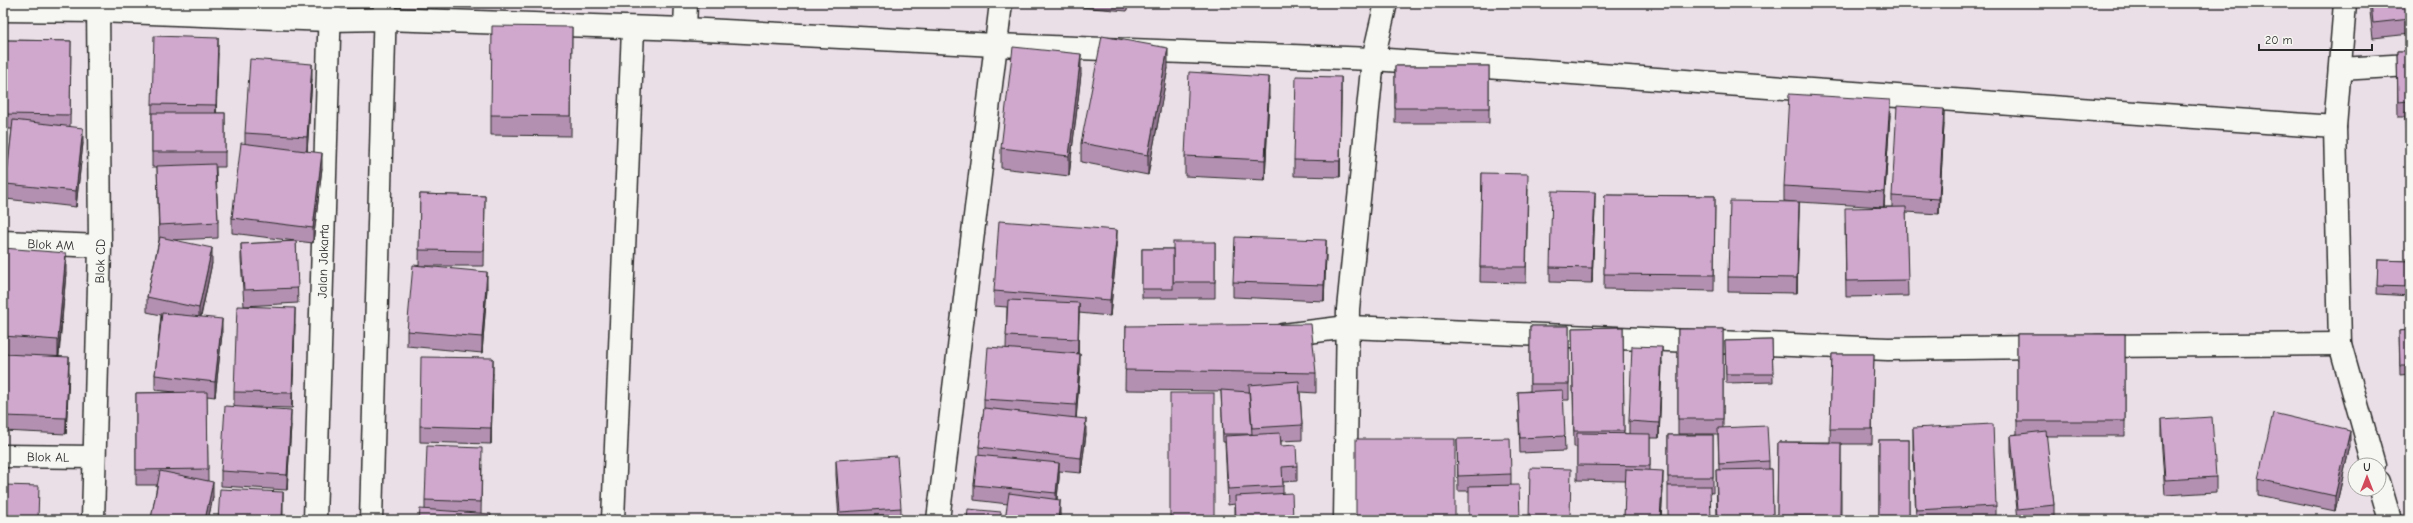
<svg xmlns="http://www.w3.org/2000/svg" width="2413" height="523" font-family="'Comic Neue',sans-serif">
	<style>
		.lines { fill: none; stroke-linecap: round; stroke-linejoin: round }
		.minor-casing { stroke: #2b2b2b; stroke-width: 25 }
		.secondary-casing { stroke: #2b2b2b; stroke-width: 25 }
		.minor { stroke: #f6f6f2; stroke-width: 22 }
		.secondary { stroke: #f6f6f2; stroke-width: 22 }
		.wall { fill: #b390b1; stroke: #2b2b2b }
		.shaded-wall { fill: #927690; stroke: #2b2b2b }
		.building { fill: #d0a8ce; stroke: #2b2b2b }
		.labels { text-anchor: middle; stroke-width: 3.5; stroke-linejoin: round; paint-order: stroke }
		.street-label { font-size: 13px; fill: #2b2b2b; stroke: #f6f6f2 }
	</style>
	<rect width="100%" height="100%" fill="#ebdfe7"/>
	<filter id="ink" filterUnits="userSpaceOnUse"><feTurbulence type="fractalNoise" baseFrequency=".025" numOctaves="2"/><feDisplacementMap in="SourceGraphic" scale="8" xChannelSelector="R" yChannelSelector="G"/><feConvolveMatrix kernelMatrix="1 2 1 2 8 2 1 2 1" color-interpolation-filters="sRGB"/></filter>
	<g filter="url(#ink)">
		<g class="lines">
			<defs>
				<g id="minor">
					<path d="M2345,3L2335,127L2340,344L2374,465"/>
					<path d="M3,10L98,11L329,20L384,19L685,29L995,45L1373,59L2335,127"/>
					<path d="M685,29L686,3"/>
					<path d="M2340,69L2410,65"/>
					<path id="s1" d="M3,242L100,246"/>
					<path d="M1283,335L1348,327L1888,349L2047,347"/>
					<path d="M2096,346L2340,344"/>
					<path id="s2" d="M3,456L94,457"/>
					<path d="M2379,482L2390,520"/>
					<path id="s3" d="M93,520L100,246L98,3"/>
					<path d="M613,520L633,29"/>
					<path d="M938,520L1001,3"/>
					<path d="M1345,520L1348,309L1373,59L1386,3"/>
				</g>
				<g id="secondary">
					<path id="s4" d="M315,520L330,3"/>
					<path d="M371,520L385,3"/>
				</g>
			</defs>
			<use href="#minor" class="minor-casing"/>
			<use href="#secondary" class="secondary-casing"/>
			<use href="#minor" class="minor"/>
			<use href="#secondary" class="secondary"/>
		</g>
		<g class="wall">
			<path d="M1079,3H1128L1127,11L1079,7Z"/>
			<path d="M2369,3H2410V34L2373,38Z"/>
			<path d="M572,27L571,136L491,135V115Z"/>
			<path d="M3,40L71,41L70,126L83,143L76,207L6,199V184L12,129H3Z"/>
			<path d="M2397,51H2410V174H2407L2405,117H2398Z"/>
			<path d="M218,53L216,113H225V167H216L218,222V238L172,240L212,263L201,317L222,334L215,397L207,396L208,481L213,497L208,520H151L157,485H136V393L175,392L155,390V375L161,315L147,312V297L159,240L157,167H152V104Z"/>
			<rect x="1395" y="66" width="94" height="57"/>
			<path d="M1168,68L1148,175L1081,162V143Z"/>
			<path d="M1081,74L1069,176L1001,168V148Z"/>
			<path d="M312,79L307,151L322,168L313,243L296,241L298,303L244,306L241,259V244L295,241L232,233V218L245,143V133Z"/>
			<path d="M1341,92L1340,177L1294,176V160Z"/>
			<path d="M1269,97L1265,180L1185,176V156Z"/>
			<path d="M1890,115L1884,207H1892V196L1944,124L1939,214L1906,212L1908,296L1846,297L1845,223L1884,207L1799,202L1797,293L1728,292V277L1795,202L1784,201V186Z"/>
			<path d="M1482,173L1528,189L1526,283L1480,282Z"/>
			<path d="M420,194L485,196L484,266H419Z"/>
			<path d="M1605,195L1715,196L1714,291L1604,289Z"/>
			<path d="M1595,207L1592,283L1550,282V267Z"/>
			<path d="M1215,242V298H1142V249H1173Z"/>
			<path d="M1117,246L1110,316L1079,313L1078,354L1080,369L1076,418L1086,434L1081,473L1059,471V478L1057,499L1060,515L1008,504L974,500V485L979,455V447L984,408V399L1006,349L1007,307L994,306V291Z"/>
			<path d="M3,248L66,273L59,356L69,372L66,434L3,431Z"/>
			<path d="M1326,255L1324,301L1233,297V282Z"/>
			<path d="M2378,260L2410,261V296L2377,294Z"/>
			<path d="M487,288L482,353L407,346V331Z"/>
			<path d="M295,324L292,408L251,407L291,425L287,490L221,486V471L234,406V392Z"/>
			<path d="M1126,326L1316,373V393L1300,392L1302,425V440L1281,441V446L1297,466V481L1283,482V493L1293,520H1235V504L1228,505L1225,442H1223L1221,391L1125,390Z"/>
			<path d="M1530,326H1569V400H1563L1565,451L1520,453L1518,392L1530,391Z"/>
			<path d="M1623,327L1624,433L1629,434V421L1662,363L1659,438H1650V470L1663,487L1661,520H1624L1626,481L1577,480V447H1574L1572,328Z"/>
			<path d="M1678,329H1723V428L1769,461V469H1772L1773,520H1717L1716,470H1719L1718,434H1678Z"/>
			<path d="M2410,330V374L2400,375L2399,331Z"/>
			<path d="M2017,334H2125V436H2046L2054,505V520H2018L2011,451V435L2017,434Z"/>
			<path d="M1772,340L1773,382L1726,383L1725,341Z"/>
			<path d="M1832,354H1874L1872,444H1841V520H1777L1778,442H1830Z"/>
			<path d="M493,373L491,444L420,442V426Z"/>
			<path d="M2161,420L2216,477V492L2165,495L2161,435Z"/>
			<path d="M1913,428L1996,506V520H1916L1913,448Z"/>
			<path d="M1668,435H1713V493L1668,486Z"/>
			<path d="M1457,439L1511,474V485L1469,491H1458Z"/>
			<rect x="1879" y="440" width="30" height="80"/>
			<path d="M2350,446L2335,511L2258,495V479Z"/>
			<path d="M836,460L901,508V520H839L836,475Z"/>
			<path d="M482,464L481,513L491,520L425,510V500Z"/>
		</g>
		<g class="shaded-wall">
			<path d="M218,38V53L216,121V105Z"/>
			<path d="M1168,48V68L1148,175V155Z"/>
			<path d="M1081,54V74L1069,176V156Z"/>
			<path d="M312,64V79L307,153V137Z"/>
			<path d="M1269,77V97L1265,180V160Z"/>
			<path d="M1341,77V92L1340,177V161Z"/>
			<path d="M1890,100V115L1884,207V192Z"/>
			<path d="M1944,109V124L1939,214V199Z"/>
			<path d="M83,128V143L76,207V191Z"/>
			<path d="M322,153V168L313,243V228Z"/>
			<path d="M1595,192V207L1592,283V268Z"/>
			<path d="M1799,202V217L1797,293V278Z"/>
			<path d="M1117,230V246L1110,316V300Z"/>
			<path d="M1326,240V255L1324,301V285Z"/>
			<path d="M212,248V263L199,324V308Z"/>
			<path d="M66,253V273L58,360V340Z"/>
			<path d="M487,272V288L482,353V337Z"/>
			<path d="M1079,303V319L1078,355V339Z"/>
			<path d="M295,308V324L292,408V393Z"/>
			<path d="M222,319V334L215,397V382Z"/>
			<path d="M1662,347V363L1659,438V423Z"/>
			<path d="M1080,354V369L1076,421V405Z"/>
			<path d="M69,357V372L66,434V418Z"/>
			<path d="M493,358V373L491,444V428Z"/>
			<path d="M291,410V425L287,490V475Z"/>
			<path d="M1086,419V434L1081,473V458Z"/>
			<path d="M2350,431V446L2335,511V496Z"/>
			<path d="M1059,463V478L1056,508V493Z"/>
			<path d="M1663,471V487L1661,520H1660Z"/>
			<path d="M213,482V497L208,520H205Z"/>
			<path d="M283,492V520H282Z"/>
			<path d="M1060,500V520H1058Z"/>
		</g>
		<g class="building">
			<path d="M2371,3H2410V19L2373,23Z"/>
			<path d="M492,26L572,27L571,116L491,115Z"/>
			<path d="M154,36L218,38L216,105L152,104Z"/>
			<path d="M1102,36L1168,48L1148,155L1081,143Z"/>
			<path d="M3,40L71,41L70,115L3,114Z"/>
			<path d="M1013,47L1081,54L1069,156L1001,148Z"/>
			<path d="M2397,51H2410V101L2398,102Z"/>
			<path d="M250,59L312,64L307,137L245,133Z"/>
			<rect x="1395" y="66" width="94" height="42"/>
			<path d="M1189,72L1269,77L1265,160L1185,156Z"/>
			<path d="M1296,76L1341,77L1340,161L1294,160Z"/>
			<path d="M1789,94L1890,100L1884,192L1784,186Z"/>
			<path d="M1897,106L1944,109L1939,199L1892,196Z"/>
			<path d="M2405,112H2410V158H2407Z"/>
			<rect x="152" y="113" width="73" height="39"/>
			<path d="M13,120L83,128L76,191L6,184Z"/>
			<path d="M241,143L322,153L313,228L232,218Z"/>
			<path d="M215,164L218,222L159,225L157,166Z"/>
			<path d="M1482,173L1528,174L1526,267H1480Z"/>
			<path d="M1552,191L1595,192L1592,268L1550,267Z"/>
			<path d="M420,194L485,196L484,251L419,250Z"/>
			<path d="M1605,195L1715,196L1714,275L1604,274Z"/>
			<path d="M1730,201L1799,202L1797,278L1728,277Z"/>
			<path d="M1906,207L1908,280L1846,281L1845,208Z"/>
			<path d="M999,221L1117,230L1110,300L994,291Z"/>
			<path d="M160,237L212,248L199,308L147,297Z"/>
			<path d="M1235,237L1326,240L1324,285L1233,282Z"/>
			<path d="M296,241L298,288L244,290L241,244Z"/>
			<rect x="1173" y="242" width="42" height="40"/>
			<path d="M3,248L66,253L58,340L3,336Z"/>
			<rect x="1142" y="249" width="31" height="40"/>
			<path d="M2378,260L2410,261V287L2377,286Z"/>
			<path d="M413,265L487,272L482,337L407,331Z"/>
			<path d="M1008,300L1079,303L1078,339L1006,336Z"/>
			<path d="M237,306L295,308L292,393L234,392Z"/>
			<path d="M162,313L222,319L215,382L155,375Z"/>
			<path d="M1311,324L1316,373L1125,370L1126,326Z"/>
			<rect x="1530" y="326" width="39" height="58"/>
			<path d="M1623,327L1624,431H1574L1572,328Z"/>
			<rect x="1678" y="329" width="45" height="90"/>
			<path d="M2410,330V366H2400L2399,331Z"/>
			<rect x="2017" y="334" width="108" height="87"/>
			<path d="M1772,340L1773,374H1726L1725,341Z"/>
			<path d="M1632,346L1662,347L1659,423L1629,421Z"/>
			<path d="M988,347L1080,354L1076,405L984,399Z"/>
			<path d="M3,354L69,357L66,418L3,416Z"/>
			<path d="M1832,354H1874L1872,429H1830Z"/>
			<path d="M421,357L493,358L491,428L420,426Z"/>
			<path d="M1299,381L1302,425L1252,428L1249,385Z"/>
			<path d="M1221,390L1249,392L1252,434H1223Z"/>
			<path d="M1563,390L1565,436L1520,438L1518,392Z"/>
			<path d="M207,392L208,469L136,470V393Z"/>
			<rect x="1170" y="393" width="44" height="127"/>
			<path d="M225,406L291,410L287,475L221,471Z"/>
			<path d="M984,408L1086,419L1081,458L979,447Z"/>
			<path d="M2273,413L2350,431L2335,496L2258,479Z"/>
			<path d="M2212,417L2216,477L2165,480L2161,420Z"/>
			<path d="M1993,424L1996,506L1916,510L1913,428Z"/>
			<path d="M1767,426L1769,461L1719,464L1718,428Z"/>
			<path d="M2046,431L2054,505L2018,509L2011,435Z"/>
			<path d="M1280,433L1281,446L1296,445L1297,466L1282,467L1283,486L1228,489L1225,436Z"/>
			<path d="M1577,433L1650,434V466L1577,465Z"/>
			<rect x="1668" y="435" width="45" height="42"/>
			<path d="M1510,438L1511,474L1458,476L1457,439Z"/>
			<rect x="1356" y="439" width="99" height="81"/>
			<rect x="1879" y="440" width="30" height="78"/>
			<path d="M1778,442L1841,443L1840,517L1777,516Z"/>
			<path d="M427,446L482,448L481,502L425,500Z"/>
			<path d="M977,455L1059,463L1056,493L974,485Z"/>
			<path d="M897,456L901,508L840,512L836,460Z"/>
			<path d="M1530,468L1571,469L1570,520H1529Z"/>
			<path d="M1626,469L1663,471L1660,519L1624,517Z"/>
			<path d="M1772,469L1773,518L1718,520L1716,470Z"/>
			<path d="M160,471L213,482L205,520H156L151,519Z"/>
			<path d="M3,485L39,486L38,520H3Z"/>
			<path d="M1519,485L1520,520H1469V486Z"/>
			<path d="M1668,486H1710L1711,520H1668Z"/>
			<path d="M220,489L283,492L282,520H218Z"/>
			<path d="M1009,493L1060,500L1058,520H1005Z"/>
			<path d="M1292,493L1293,520H1236L1235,496Z"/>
			<path d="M420,509L491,514L490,520H419Z"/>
			<path d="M968,509L1001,512V520H967Z"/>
			<path d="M893,515V520H839V516Z"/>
		</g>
	</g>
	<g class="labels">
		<g class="street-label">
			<text dy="5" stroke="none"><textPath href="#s1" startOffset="48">Blok AM</textPath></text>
			<text dy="5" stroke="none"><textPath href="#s3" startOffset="259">Blok CD</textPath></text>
			<text dy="5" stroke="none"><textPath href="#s4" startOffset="259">Jalan Jakarta</textPath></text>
			<text dy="5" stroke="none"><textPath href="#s2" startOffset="45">Blok AL</textPath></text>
		</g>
	</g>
	<rect width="2413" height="523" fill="none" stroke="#f6f6f2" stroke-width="16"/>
	<rect x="8" y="8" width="2397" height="507" fill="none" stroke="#2b2b2b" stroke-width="1.5" filter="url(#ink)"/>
	<g transform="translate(2367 477)"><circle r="19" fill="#f6f6f2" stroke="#a5a5a2"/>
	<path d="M0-3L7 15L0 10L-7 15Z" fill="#d1495b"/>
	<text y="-6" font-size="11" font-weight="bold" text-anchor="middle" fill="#2b2b2b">U</text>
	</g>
	<path d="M2259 44v6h113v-6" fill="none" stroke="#2b2b2b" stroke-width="2"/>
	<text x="2265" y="44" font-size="12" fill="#2b2b2b" stroke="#f6f6f2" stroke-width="3" paint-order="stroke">20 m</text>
</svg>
